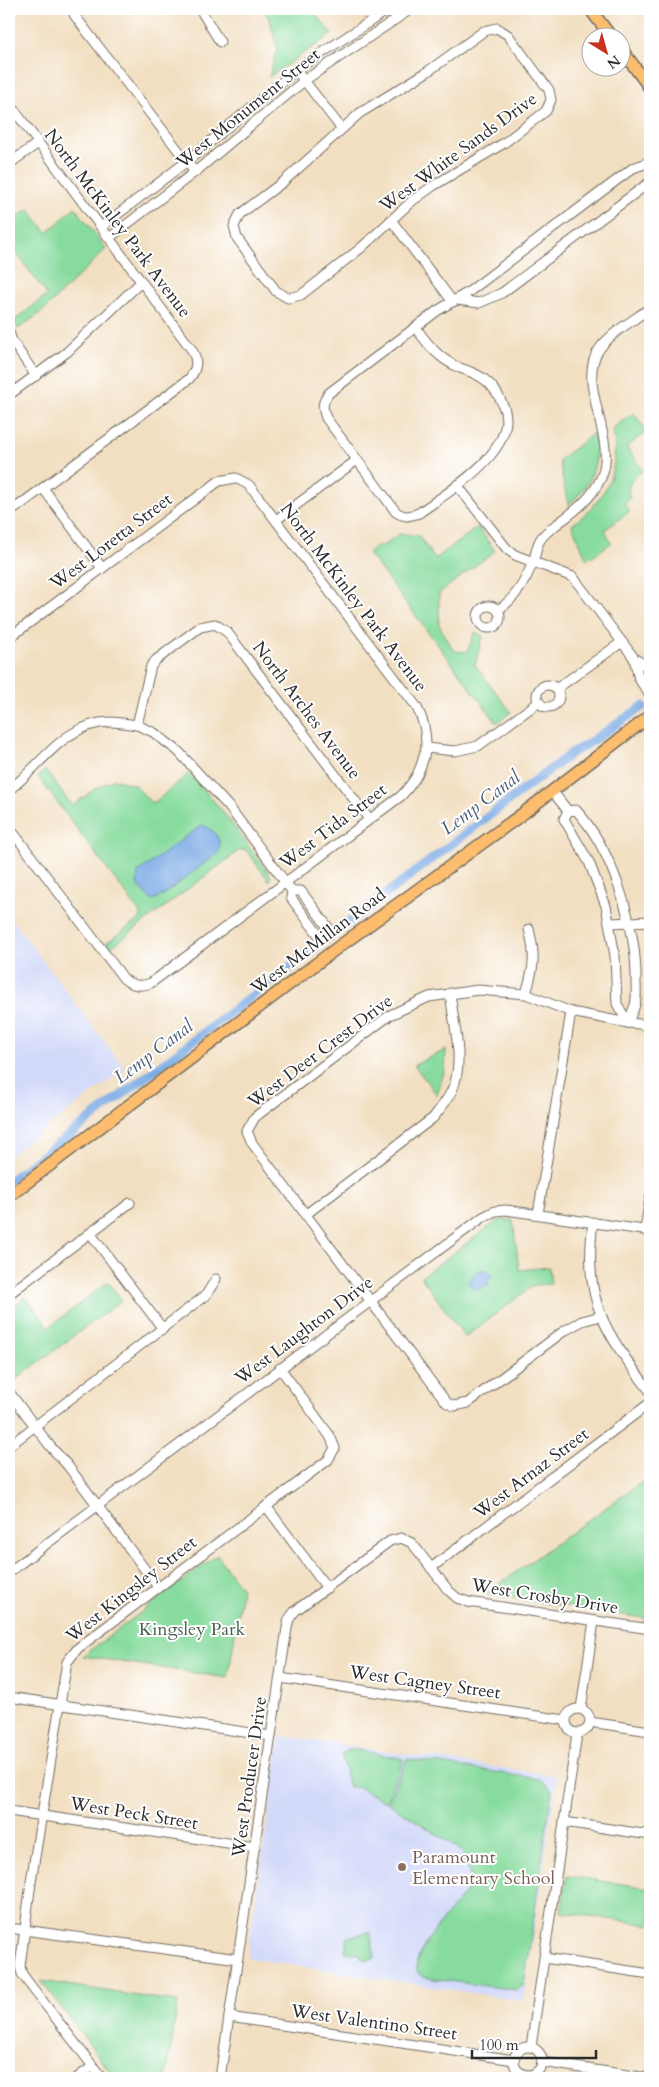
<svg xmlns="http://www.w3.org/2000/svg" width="659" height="2087" font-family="Cardo,serif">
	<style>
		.built { fill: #d2d9f9 }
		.green { fill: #87db9e; stroke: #598364 }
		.water { fill: #7aaae5; stroke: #526a88 }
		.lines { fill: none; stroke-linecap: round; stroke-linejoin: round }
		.canal { stroke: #7aaae5; stroke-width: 9 }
		.minor-casing { stroke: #716a60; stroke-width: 11 }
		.major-casing { stroke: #716a60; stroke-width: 14 }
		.minor { stroke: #fff; stroke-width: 9 }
		.major { stroke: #fcbd6e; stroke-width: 11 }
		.education-dot { fill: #8d6e63; stroke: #fff; stroke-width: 2 }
		.labels { text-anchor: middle; stroke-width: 4; stroke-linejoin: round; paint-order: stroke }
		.street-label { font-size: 18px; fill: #2b2b2b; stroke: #fff }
		.park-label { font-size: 18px; fill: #47604e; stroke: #fff }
		.education-label { font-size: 18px; fill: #785e54; stroke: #fff; text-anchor: start }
		.water-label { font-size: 19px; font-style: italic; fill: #4b5e75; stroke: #fff }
	</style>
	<rect width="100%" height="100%" fill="#fff"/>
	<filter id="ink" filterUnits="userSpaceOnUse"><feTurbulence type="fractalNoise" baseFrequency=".02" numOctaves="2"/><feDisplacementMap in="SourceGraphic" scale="10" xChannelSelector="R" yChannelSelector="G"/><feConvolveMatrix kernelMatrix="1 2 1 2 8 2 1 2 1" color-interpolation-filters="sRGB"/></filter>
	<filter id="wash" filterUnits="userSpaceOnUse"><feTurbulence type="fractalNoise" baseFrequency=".0096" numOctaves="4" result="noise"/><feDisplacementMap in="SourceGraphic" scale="20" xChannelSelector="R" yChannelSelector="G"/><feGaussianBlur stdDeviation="1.12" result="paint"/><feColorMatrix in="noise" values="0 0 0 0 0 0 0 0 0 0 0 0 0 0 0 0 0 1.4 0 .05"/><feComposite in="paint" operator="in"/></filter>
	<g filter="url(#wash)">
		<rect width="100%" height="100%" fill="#f2dfc1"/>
		<g class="built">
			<path d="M9,916L125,1069L9,1156Z"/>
			<path d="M280,1736L557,1776L523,2001L247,1958Z"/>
		</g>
		<g class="green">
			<path d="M262,9H311L332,34L269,77L277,49L270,19Z"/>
			<path d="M75,207L106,249L43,311L18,329L14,321L47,295L9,243V223L29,209L47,233Z"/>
			<path d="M634,413L647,432L626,447L643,470C633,478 625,485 630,499L624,503L630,511L605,530L611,543L587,560L572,525C607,498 620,472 613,428Z"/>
			<path d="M594,433C601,463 591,486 568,505L559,460Z"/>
			<path d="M478,527L495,551L439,593V625L454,651L467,652L475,632L483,636L475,665L511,712L497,723L368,553L379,545L381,547L399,534L418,535L435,559Z"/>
			<path d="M45,770L72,806L96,788L115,779L135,785L150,802H155L189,773L224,813L271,876L269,881L246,850H240L110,948L106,943L140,919L141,914L38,777Z"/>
			<path d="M446,1050L445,1069L437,1095L414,1065Z"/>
			<path d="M504,1220H513L519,1270L549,1267L551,1284L534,1285L465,1337L421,1277L497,1221Z"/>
			<path d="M108,1282L122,1300L15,1380L9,1371V1310L26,1297L49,1327Z"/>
			<path d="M649,1477L650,1619L485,1594Z"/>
			<path d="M217,1555L242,1589L228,1678L83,1656Z"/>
			<path d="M352,1749L404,1759L386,1802L358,1787H349L341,1754Z"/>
			<path d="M407,1759L540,1779L552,1790L524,1985L516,1990L427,1978C390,1970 463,1900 468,1888C473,1876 467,1857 458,1848L388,1803Z"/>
			<path d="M567,1876L650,1888V1925L561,1912Z"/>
			<path d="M370,1932L375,1958L366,1960L361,1958L360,1954L345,1952L348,1937Z"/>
			<path d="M41,1981L178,2002L166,2078H115Z"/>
		</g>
		<g class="water">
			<path d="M202,825C214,829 224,840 218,853L159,898L151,900L137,884L138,872Z"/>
			<path d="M486,1269L492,1276L488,1281V1286L474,1290L468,1283C476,1273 472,1272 486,1269Z"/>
		</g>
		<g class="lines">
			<g class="canal">
				<path d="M340,929L573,752L586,745L643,706"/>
				<path d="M9,1181L316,947"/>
			</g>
		</g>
	</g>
	<g filter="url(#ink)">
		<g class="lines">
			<defs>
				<g id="minor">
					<path d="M72,9L75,16L195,172"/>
					<path d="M200,9L220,42"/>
					<path d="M497,28L508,35L549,90L551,100L546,111L504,143L433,186L412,201L361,248L301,295L288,298L276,291L237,238L234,226L240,214L283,182L360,113L427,72L484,31Z"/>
					<path d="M296,70L341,128"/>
					<path d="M9,103L192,350C198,361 197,369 189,379L9,513"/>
					<path d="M9,164L38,143"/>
					<path d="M391,220L453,302"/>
					<path d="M101,227L186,162L296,70L389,9"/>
					<path d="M109,238L195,172L305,80L411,9"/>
					<path d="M458,300L479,303L502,293L650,182"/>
					<path d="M416,328C429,346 439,359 460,368C469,371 477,374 484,379C493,386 498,393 502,403C524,448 449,491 419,513C410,516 405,518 396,512L326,418C322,407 322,402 329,393L437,311L470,291L605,189L633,168L650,162"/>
					<path d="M9,332L12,341L36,376"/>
					<path d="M9,395L67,352L141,282"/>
					<path d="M457,485L507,549L515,555L573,577L634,658L646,666L650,672"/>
					<path d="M43,488L102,568"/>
					<path d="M276,520L357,460"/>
					<circle cx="489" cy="617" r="11"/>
					<path d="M498,610C516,598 525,582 533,562C536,555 536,547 540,540C545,532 552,528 560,522C576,510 592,498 601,478C619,438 574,383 600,348C612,332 634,320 650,308"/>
					<path d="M9,638L219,481L236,478L249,485L416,706C424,720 426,732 426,748"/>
					<path d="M634,658L639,679L650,695"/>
					<circle cx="548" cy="696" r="11"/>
					<path d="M556,689L622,642"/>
					<path d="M137,725L153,732L178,751L229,807L292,891"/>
					<path d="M9,790C41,766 64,723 110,722C119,722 128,724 137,725L151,666L156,660L200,627L215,624L227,632L369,819"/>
					<path d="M553,792L568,811"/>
					<path d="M576,810C613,850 637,928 636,982C636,990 637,998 635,1005C633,1011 630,1017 628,1023L617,1004L615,956L606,906L589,862L564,819L568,811Z"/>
					<path d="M9,827L124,979C133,986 141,987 151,983L401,796C416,780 421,770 426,748L455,751L478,746L539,702"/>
					<path d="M292,891H301L331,931L327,936L321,938L291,898Z"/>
					<path d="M611,923L650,921"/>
					<path d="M526,994C534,967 536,957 529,929"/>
					<path d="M538,1214L571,1012"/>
					<path d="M305,1215L433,1118C441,1108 450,1097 454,1085C464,1058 453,1021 450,993"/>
					<path d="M593,1222C583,1301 604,1331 650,1391"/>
					<path d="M645,1230L650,1198"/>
					<path d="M90,1233L163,1329"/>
					<path d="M9,1294L130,1203"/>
					<path d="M601,1316L582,1321L564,1331L468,1403L454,1406L447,1403L252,1143L247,1131L255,1117L390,1015L429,997L478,990L526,994L571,1012L628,1023L650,1025"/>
					<path d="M9,1392L50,1446L68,1466L158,1587"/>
					<path d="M9,1446L206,1295L216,1279"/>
					<path d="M266,1506L327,1588"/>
					<path d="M431,1568L650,1403"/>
					<path d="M9,1572L483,1217L495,1211L506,1210L650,1231"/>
					<path d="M280,1678L565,1720"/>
					<path d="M9,1697L271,1736"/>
					<circle cx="578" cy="1721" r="12"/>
					<path d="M581,1709L594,1621"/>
					<path d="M590,1722L650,1731"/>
					<path d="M9,1811L255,1847"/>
					<path d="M564,1822L650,1835"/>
					<path d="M9,1928L238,1959"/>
					<path d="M544,1958L650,1974"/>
					<path d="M229,2017L514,2060"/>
					<path d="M531,2047L577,1734"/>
					<circle cx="528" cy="2061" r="14"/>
					<path d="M542,2062L647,2078"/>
					<path d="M77,2078L93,2066"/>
					<path d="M102,2078L34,1990L22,1974L20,1966L32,1875L67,1662L78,1648L328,1460L335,1448L330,1436L280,1368"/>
					<path d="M220,2078L287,1628L289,1619L295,1611L390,1541L401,1538L412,1543L448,1590L457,1598L468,1602L650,1629"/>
				</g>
				<g id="major">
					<path d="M590,9L612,38"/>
					<path d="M622,50L650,88"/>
					<path d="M9,1196L337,948L521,815L650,716"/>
				</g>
			</defs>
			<use href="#minor" class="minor-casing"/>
			<use href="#major" class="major-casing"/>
			<use href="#minor" class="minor"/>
			<use href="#major" class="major"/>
		</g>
	</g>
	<circle class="education-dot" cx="402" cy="1867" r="5"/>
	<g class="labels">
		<g class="street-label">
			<text transform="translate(248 108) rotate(-39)" y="6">West Monument Street</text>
			<text transform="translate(458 152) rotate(-36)" y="6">West White Sands Drive</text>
			<text transform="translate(118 223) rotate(53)" y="6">North McKinley Park Avenue</text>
			<text transform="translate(111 541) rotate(-37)" y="6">West Loretta Street</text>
			<text transform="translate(354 597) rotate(53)" y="6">North McKinley Park Avenue</text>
			<text transform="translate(307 710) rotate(53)" y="6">North Arches Avenue</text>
			<text transform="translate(333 826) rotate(-37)" y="6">West Tida Street</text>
			<text transform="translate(318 941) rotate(-37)" y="6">West McMillan Road</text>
			<text transform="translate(320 1051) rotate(-37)" y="6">West Deer Crest Drive</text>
			<text transform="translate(304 1330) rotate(-37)" y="6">West Laughton Drive</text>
			<text transform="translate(531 1473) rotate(-37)" y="6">West Arnaz Street</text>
			<text transform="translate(131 1589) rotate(-38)" y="6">West Kingsley Street</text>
			<text transform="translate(545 1596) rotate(9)" y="6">West Crosby Drive</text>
			<text transform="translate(425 1682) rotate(8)" y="6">West Cagney Street</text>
			<text transform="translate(249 1777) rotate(-82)" y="6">West Producer Drive</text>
			<text transform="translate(134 1813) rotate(9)" y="6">West Peck Street</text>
			<text transform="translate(374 2022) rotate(8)" y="6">West Valentino Street</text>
		</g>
		<g class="park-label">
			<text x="192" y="1635">Kingsley Park</text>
		</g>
		<g class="education-label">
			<text x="412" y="1863">Paramount<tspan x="412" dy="21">Elementary School</tspan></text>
		</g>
		<g class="water-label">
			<text transform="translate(480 802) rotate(-37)" y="7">Lemp Canal</text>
			<text transform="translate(153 1051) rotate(-37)" y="7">Lemp Canal</text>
		</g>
	</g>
	<rect width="659" height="2087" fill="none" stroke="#fff" stroke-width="30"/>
	<g transform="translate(606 52) rotate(143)"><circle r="24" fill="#ffffff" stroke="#aaaaaa"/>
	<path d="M0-4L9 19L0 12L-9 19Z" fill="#c8321e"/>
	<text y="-8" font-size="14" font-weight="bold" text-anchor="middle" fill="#2b2b2b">N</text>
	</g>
	<path d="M472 2050v8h124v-8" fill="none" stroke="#2b2b2b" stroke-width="2.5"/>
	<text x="479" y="2050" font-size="15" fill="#2b2b2b" stroke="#ffffff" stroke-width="4" paint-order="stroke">100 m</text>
</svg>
